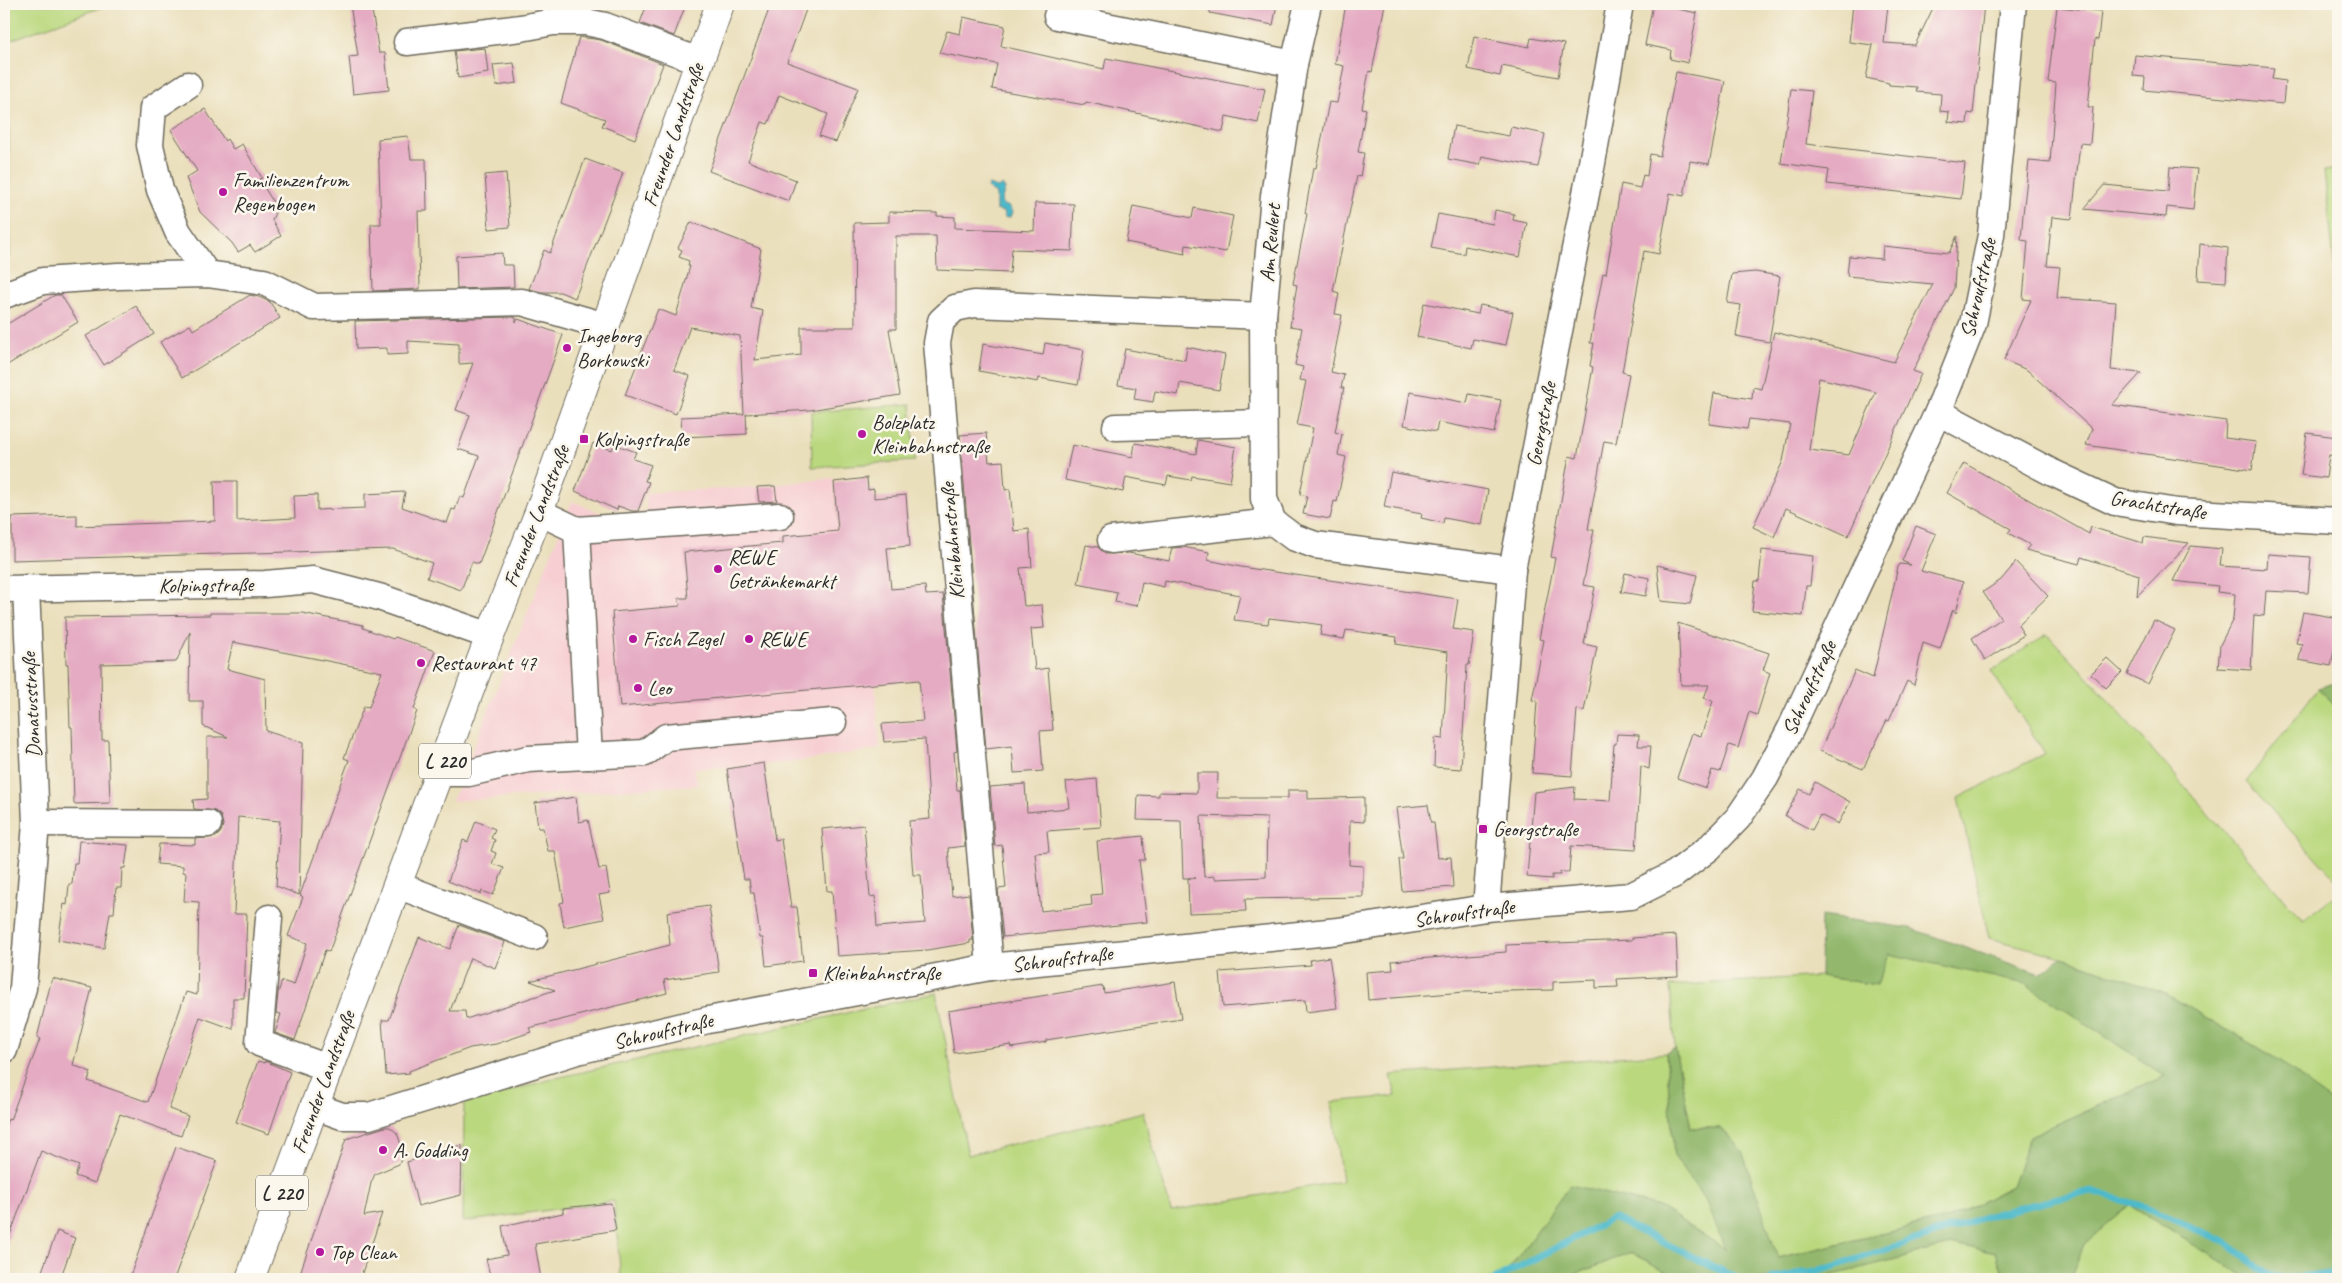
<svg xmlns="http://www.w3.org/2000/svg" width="2342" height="1283" font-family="Caveat,sans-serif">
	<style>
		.built { fill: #f7cfd3 }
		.green { fill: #bad87e; stroke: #728254 }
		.forest { fill: #93b86d; stroke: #5f724c }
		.water { fill: #4db9ca; stroke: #3c727a }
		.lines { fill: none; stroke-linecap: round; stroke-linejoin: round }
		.stream { stroke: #4db9ca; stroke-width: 7 }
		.building { fill: #e5abc3; fill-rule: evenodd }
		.minor-casing { stroke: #6e6a5d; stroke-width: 29 }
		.major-casing { stroke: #6e6a5d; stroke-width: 30 }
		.minor { stroke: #fff; stroke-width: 26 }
		.major { stroke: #fff; stroke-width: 28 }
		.poi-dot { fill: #b5179e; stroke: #fbf7ec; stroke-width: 2 }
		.labels { text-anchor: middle; stroke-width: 5; stroke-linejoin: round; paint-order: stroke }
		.shield { fill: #fbf7ec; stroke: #696865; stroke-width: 1 }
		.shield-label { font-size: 20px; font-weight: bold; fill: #2b2b2b }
		.street-label { font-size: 21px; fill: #2b2b2b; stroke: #fbf7ec }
		.poi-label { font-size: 21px; fill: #2b2b2b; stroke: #fbf7ec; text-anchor: start }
	</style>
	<rect width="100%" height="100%" fill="#fbf7ec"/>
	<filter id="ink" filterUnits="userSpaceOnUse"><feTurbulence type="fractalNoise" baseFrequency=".02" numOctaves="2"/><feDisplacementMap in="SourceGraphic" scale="10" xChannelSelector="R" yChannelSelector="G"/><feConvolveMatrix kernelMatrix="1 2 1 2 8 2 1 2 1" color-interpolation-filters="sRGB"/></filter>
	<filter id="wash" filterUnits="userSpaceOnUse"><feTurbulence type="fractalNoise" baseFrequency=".0096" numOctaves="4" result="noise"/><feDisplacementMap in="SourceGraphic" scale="20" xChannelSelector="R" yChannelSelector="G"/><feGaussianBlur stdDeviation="1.12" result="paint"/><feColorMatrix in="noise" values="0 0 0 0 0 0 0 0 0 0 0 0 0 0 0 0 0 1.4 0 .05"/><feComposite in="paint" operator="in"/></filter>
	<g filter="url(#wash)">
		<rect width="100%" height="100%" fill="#eadfbb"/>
		<path class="built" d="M833,478L838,538L873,600L946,593L953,677L880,682V684L875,685L880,749L787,763L694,769L698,785L452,801L572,501L606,515L646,512V493L757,487Z"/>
		<g class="green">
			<path d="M4,4H111L8,41L10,257H4Z"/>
			<path d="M2338,169V298L2324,171Z"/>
			<path d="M911,404L915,461L812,467L811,412Z"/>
			<path d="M2047,634L2093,683L2303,920L2338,893V1108L2280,1061L2166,994L2062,957L1989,938L1958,798L2045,753L1991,671Z"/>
			<path d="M2318,688L2338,709V882L2246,782Z"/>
			<path d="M1889,953L2026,984L2165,1076L2030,1136L2012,1186L1949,1218L1777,1258L1742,1151L1721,1128H1691L1675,1048L1670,986L1820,976L1877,985Z"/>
			<path d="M936,993L968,1155L1143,1112L1171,1211L1342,1181L1331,1102L1396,1096L1391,1075L1666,1053L1674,1156L1708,1204L1726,1250L1660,1207L1570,1185L1502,1279H621L614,1201L463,1222L464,1104L556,1078Z"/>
			<path d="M2129,1205L2249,1279H2071L2084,1244Z"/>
			<path d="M1954,1244L1996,1253L2005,1279H1818Z"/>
			<path d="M1632,1252L1679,1279H1564Z"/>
		</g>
		<g class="forest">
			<path d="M2338,682V709L2318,688Z"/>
			<path d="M1821,916L1910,928L2040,974L2062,957L2166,994L2280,1061L2338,1108V1277L2326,1279H2249L2129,1205L2084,1244L2071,1279H2005L1996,1253L1954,1244L1818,1279H1679L1631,1252L1564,1279H1502L1570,1185L1660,1207L1725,1249L1708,1204L1674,1156L1666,1053L1675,1048L1691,1128H1721L1742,1151L1778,1258L1949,1218L2012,1186L2030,1136L2165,1076L2026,984L1889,954L1877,985L1820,976Z"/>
		</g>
		<path class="water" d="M988,185L998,188L1002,185L1005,189L1001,201L1003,205L1009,207L1012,213L1010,217L1005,218L1003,212L996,210V194L987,188Z"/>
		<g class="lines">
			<g class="stream">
				<path d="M1496,1279L1613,1218L1738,1279"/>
				<path d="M1772,1279L1829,1268L1994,1214L2091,1191L2145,1207L2226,1242L2268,1275L2284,1279L2338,1272"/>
			</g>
		</g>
		<g id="blocks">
			<g class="building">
				<path d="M350,4H371L379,53H385L389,90L353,94L349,57L358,56Z"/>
				<path d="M647,4H686L674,36L640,23Z"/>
				<path d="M771,4H808L787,62L858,88L836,142L819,136L828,114L779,95L768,124L762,122L748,161L796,180L789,201L709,171Z"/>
				<path d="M1211,4H1277L1273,25L1210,13Z"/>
				<path d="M1346,4H1385L1372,72L1369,71L1362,108L1366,109L1358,152L1364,153L1360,177L1357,176L1333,291L1339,293L1335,314L1342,315L1331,372L1344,375L1341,388H1344L1335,432L1342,434L1338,455L1346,457L1337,502L1334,501L1330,519L1303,514L1307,496L1300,494L1313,428L1297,425L1306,381L1300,380L1303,367L1295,365L1302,328L1290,326L1297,285L1293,284L1307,214L1305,213L1313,168H1316L1329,102L1337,103L1344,66L1335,64Z"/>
				<path d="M1653,4L1697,13L1688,63L1670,59L1671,50L1645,45Z"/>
				<path d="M1853,4H1888L1884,43L1915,45L1935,4H1984L1973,114L1968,113L1967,124L1948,122L1949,112L1940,111L1941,94L1916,92L1917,87L1889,85V83L1866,78L1873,45L1849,42Z"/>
				<path d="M2057,7L2101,11L2098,40L2095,39L2088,107H2093L2090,144L2080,143L2072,219L2052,217L2047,266L2060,267L2057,298L2116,302L2111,370L2141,373L2112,405L2226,421L2225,438L2256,442L2252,470L2086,445L2092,429L2027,370L2004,360L2031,300L2023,299L2028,241L2021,240L2023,214L2029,161L2050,163L2056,83L2048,82Z"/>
				<path d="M963,17L1005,26L1001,46L1104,69L1106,58L1265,89L1258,123L1226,116L1223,132L1086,102L1085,105L992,89L997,64L939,53L947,31L960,34Z"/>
				<path d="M1474,36L1529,47L1531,38L1564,44L1558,77L1502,66L1500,76L1468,69Z"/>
				<path d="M579,37L601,40L663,64L635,139L602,126L605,119L561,103Z"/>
				<path d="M485,48L488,73L458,78L454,51Z"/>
				<path d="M2135,55L2274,68L2272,79L2285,81L2283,104L2144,90L2145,77L2133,76Z"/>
				<path d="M514,63L517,83L496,86L493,65Z"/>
				<path d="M1676,72L1725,81L1720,108L1709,164L1690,161L1684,196L1670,193L1659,254L1644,251L1622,372L1629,374L1616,443L1604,441L1588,529L1594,530L1583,585L1595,587L1584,644L1597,647L1584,711L1577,709L1572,776L1532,773L1537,701L1532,700L1544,640L1539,639L1555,558L1551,557L1569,456L1577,458L1593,367L1590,366L1594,343H1590L1603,273L1606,274L1621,184L1640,188L1643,175L1647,176L1650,154L1660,156Z"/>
				<path d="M1791,89L1812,91L1806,144L1965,163L1961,199L1827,184L1829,170L1781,163Z"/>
				<path d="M205,109L225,141L227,139L233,149L242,144L262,178L259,179L277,208L272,220L281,236L255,252L250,245L238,252L232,243L200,212L186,178L197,171L171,130Z"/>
				<path d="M1454,126L1509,136L1511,127L1545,134L1538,167L1482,156L1480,165L1448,159Z"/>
				<path d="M408,136L411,159H426L427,211H418L420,289L373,291L371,224H381L378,139Z"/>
				<path d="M585,159L623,173L575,298L560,292H542L529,289L544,250L550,253Z"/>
				<path d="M2170,167L2197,169L2193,210L2167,207L2166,217L2084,209L2104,185L2168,191Z"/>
				<path d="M506,173L510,227L489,229L485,175Z"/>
				<path d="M1035,203L1074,204L1072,251L1012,249L1010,273L937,270L936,236H896V329H889L900,395L810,410L746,414L747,434L682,437L681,417L744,414L740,336L690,327L674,370L690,376L676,414L625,395L658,309L676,316L690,266H688L689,261L679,257L682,250L678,248L691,222L761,249L751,308L763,311L755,360L801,355V327H855L854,223L889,222V212L937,213V216L955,217V228L1034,231Z"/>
				<path d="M1133,206L1192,218L1194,208L1233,216L1226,252L1186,245L1185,254L1126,242Z"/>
				<path d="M1495,210L1514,214L1513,220L1527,223L1520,257L1465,246L1464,254L1431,248L1438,214L1493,224Z"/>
				<path d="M1957,236L1954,288L1913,371L1921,374L1848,536L1786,508L1774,537L1753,527L1783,461L1790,424L1749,419L1747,429L1709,424L1714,393L1752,399L1753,387L1761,389L1774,332L1894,362L1933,284L1847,276L1849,256L1882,259L1883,246L1949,253ZM1819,378L1876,392L1849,455L1809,450Z"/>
				<path d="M2200,244L2228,248L2226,282L2198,280Z"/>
				<path d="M502,253L503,265H513L514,287L457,289L456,256Z"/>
				<path d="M1755,272L1780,276L1769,342L1736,336L1741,305L1727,303L1732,274Z"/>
				<path d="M55,295H61L78,322L4,367V326Z"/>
				<path d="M250,295L259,297L270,302L280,318L182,378L160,342L190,325L193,330Z"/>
				<path d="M1424,303L1478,314L1480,305L1513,312L1506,345L1473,339L1471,348L1417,337Z"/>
				<path d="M136,306L154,334L104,365L86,336Z"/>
				<path d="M513,317L516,318V322L518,319L563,335L479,564L472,562L461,590L427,578L432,563L393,549L12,560V517L77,515V526L215,521L214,481H237V521L295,518L294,496L317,495V510L365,508V494L405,492L402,507L447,523L452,509L455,510L460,496L464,498L479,456L458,449L470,415L456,410L473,363L459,364V344L408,341V354L387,355V348L356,349L355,321Z"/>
				<path d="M1045,343L1084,350L1078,385L1039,378L1038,382L979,371L983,344L1043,355Z"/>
				<path d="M1187,347L1225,355L1219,390L1180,383L1178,395L1155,391L1153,402L1134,399L1136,388L1118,385L1125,349L1185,360Z"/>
				<path d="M1410,392L1467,403L1469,394L1501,400L1494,433L1438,422L1436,432L1404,425Z"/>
				<path d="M986,433L989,462L1003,461L1005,490L1010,489L1014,531L1029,529L1032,567L1020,568L1024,606L1042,605L1044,628L1031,629L1035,670L1048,668L1053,730L1040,731L1043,771L1014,773L1012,746L986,749L960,435Z"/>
				<path d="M2307,433L2337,437L2335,456L2329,455L2326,478L2301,475Z"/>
				<path d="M1198,440L1236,447L1230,482L1192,476L1191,480L1168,476L1166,485L1126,477L1123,492L1065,480L1072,445L1133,457L1135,443L1196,454Z"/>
				<path d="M593,443L612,450L614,444L636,452L633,459L651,465L645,481L649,482L638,511H632L618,506L617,510L575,491Z"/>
				<path d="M1964,463L2089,534L2091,527L2143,543L2144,537L2189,543L2137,596L2139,575L2081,557L2079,564L2026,550L2030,545L2008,533L2011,529L1947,493Z"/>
				<path d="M1391,472L1488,490L1482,525L1444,518L1443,523L1421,518L1422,514L1384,507Z"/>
				<path d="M867,478L868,490L874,489V498L906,495L910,546L887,548L891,589L925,586L926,595L943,594L957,751L954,752L957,790H960L965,846L948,848L952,896L969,894L973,940H970V943L927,950L837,956L832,891H827L822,829L864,825L870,897L875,896L877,927L925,923L921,875H913L909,821L930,819L925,739L884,742L882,724L923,721L919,680L620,707L612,612L680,606L679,598H688L684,552L783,543V536L838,531L834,482Z"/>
				<path d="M775,486L777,501L759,502L757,487Z"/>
				<path d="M1916,526L1936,534L1921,571L1963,582L1956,613L1953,609L1940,649L1923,643L1914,685L1907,681L1889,721L1887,720L1863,769L1820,751L1855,670L1873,678L1898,567L1900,564L1911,565L1902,561Z"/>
				<path d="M1086,545L1098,547L1105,554L1129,553L1169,561L1172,548L1183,547L1209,552L1208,560L1241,567L1458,599L1453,629L1474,632L1469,665H1467L1461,769L1434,767L1435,738L1443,739L1448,652L1396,644L1397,637L1346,630L1344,639L1320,635L1322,625L1295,621L1269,618L1268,624L1234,620L1240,595L1165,581L1164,587L1142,582L1137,606L1115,602L1117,592L1078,584Z"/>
				<path d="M2191,546L2222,549L2220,566L2267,569L2268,554L2311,557L2308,593L2266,591L2264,616L2254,615L2251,670L2218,668L2220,645L2233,619L2235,594L2217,592L2218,586L2173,581Z"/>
				<path d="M1762,550L1813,556L1810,586H1806L1803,616L1752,611L1755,581H1759Z"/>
				<path d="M2016,562L2048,596L2018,625L2024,635L1985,660L1972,638L2001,619L1983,592L2001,580Z"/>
				<path d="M1657,565L1697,575L1690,604L1661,601Z"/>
				<path d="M1625,573L1649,578L1646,596L1621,592Z"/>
				<path d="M2303,612L2338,618V630L2331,666L2299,660L2302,644L2296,643Z"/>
				<path d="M210,613H302L363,625V628L393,639L395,637L435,651L414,709L417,711L329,952L325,950L295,1040L275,1033L281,1014L276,1013L278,993L282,981L294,985L307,943L288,936L303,897L300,895L349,760L344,758L364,706L369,707L382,672L233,642L227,669L265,679L266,731L303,743L299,895L276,886L280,821L238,817L234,914H247L244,998H233V1029L200,1017L169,1109L188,1116L181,1136L120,1114L95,1183L75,1176L79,1166L41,1151L6,1246H4V1130L8,1119L10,1120L40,1039L37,1038L52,978L92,988L73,1065L91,1072L88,1081L148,1102L186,992L197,995L199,902L184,901L186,873L183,872V866L157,864L159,844L195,845V839L216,837L221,832L223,825L221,816L215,811L194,809L193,800L207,799V737H228L203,726V701H189L190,632L176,662L101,664L102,740H108L110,803L74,804L72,727H70L68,664H66L65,617L210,615Z"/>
				<path d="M2154,620L2175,630L2148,684L2127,674Z"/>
				<path d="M1678,623L1769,653L1763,670L1770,673L1757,715L1749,712L1738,748L1729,745L1720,772L1712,770L1706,788L1677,778L1692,733L1701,736L1713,701L1704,698L1709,685H1681Z"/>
				<path d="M2107,658L2122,672L2106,688L2091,674Z"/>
				<path d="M1617,734L1639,735L1638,746H1651L1649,769L1641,766L1636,850L1571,846L1569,872H1560V875H1552V879L1527,877L1534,792L1575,787L1574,799L1610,801L1614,744H1616Z"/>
				<path d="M764,763L775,840L781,839L791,907H797L803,961L766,966L763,938H760L754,893H751L749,879H744L727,769Z"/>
				<path d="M1197,773H1218L1217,798H1288V790H1308V799L1364,797V822L1350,821L1349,865L1363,866V897L1245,899L1246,911L1189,913L1188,878H1196H1183L1181,821L1137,820L1138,795L1159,796V792L1197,793ZM1201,816L1267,818L1266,877L1215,879V876L1204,877Z"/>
				<path d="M1097,779L1101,827L1047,831L1049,852L1035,853L1041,911L1092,905L1091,895L1102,894L1097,841L1143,836L1145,860H1139L1147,922L1003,937L998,889L1006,888L1002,845L995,846L990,787L1025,784L1027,812L1069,808L1066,782Z"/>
				<path d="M1815,782L1850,802L1838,824L1820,815L1812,830L1785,816L1800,789L1809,794Z"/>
				<path d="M576,797L579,822L588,820L599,869L606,868L610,893L599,895L604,919L564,927L560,903L564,902L555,851H548L543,828H538L535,803Z"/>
				<path d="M1428,805L1431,823H1434L1438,858L1451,857L1453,887L1402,891L1399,859H1403L1396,808Z"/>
				<path d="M476,821L495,829L491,838L495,840L491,851L496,853L492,864L504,868L493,895L482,891L481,894L448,881L463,840L468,842Z"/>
				<path d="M79,841L128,845L125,868H122L121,888H116L114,913H110L104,948L58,940L64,904L67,905L69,884H72L74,863H77Z"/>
				<path d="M709,906L719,972L664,980L667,993L529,1028L531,1032L496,1044L470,1048L409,1071L410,1073L386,1075L382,1020H389L419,937L450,949L459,925L505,942L495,968L470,958L450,1011H465L466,1019L555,990L530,981L670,945L667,912Z"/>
				<path d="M1676,935L1678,976L1617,979L1618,987L1596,988V980L1553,982V990L1464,992L1368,1000L1366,972L1393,970L1392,961L1506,952V945L1632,940V938Z"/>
				<path d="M1329,957L1337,1008L1306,1012L1305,1000L1223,1007L1220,972L1311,965L1310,960Z"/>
				<path d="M1175,982L1181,1019L1046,1040V1042L1012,1048L1011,1045L954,1053L948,1011L1103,986L1104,993Z"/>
				<path d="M258,1061L265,1063V1061L290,1072L269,1134L236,1122Z"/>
				<path d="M385,1127H390L397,1133L404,1153L399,1164L375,1174L371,1183L364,1216L382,1213L360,1279H298L346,1139Z"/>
				<path d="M462,1145L461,1195L418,1206L407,1162Z"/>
				<path d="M176,1147L217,1161L174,1279H129Z"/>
				<path d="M611,1203L616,1230L535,1244L541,1279H491L486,1259L507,1255L502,1226L563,1213V1208Z"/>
				<path d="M57,1231L75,1238L60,1279H39Z"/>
			</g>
		</g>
	</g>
	<g filter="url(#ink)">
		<use href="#blocks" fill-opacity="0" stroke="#6e6a5d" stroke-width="1"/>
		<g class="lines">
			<defs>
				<g id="minor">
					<path d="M1308,4L1294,64L1274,196L1263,316L1264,499L1273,522L1293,537L1315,545L1512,570"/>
					<path d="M1057,16L1294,64"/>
					<path d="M407,42L521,28L553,22H586L605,26L699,61"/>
					<path d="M188,85L153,108L150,145L160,190L178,232L207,274"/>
					<path d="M4,295L43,281L118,276L207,274L264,282L314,307L522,302L605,326"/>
					<path d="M1938,412L2051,472L2115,502L2177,512L2338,521"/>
					<path d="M1116,427L1262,423"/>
					<path d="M539,512L577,530L780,516"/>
					<path d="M577,530L589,756"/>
					<path d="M1111,540L1273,522"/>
					<path d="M4,589L265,584L313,580L379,597L490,636"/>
					<path d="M440,773H469L528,759L645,753L666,737L833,722"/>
					<path d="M36,823L208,824"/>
					<path d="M397,885L534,937"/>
					<path d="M1486,908L1512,570L1592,163L1620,4"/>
					<path d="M269,918L259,1043L328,1068"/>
					<path d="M990,967L937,343L941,321L955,308L974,304L1263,316"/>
					<path d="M4,1050L23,988L36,823L26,588"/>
					<path d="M314,1106L342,1116H369L577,1051L708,1020L990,967L1338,931L1486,908L1631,896L1675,874L1709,848L1738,818L1765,778L1791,728L1938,412L1973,324L1991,235L2013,4"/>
				</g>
				<path id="major" d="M250,1279L490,636L539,512L720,4"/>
			</defs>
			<use href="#minor" class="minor-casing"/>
			<use href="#major" class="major-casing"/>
			<use href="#minor" class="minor"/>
			<use href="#major" class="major"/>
		</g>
	</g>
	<g class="poi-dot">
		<circle cx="223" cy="192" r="5"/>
		<circle cx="567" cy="348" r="5"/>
		<circle cx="862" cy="434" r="5"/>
		<rect x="579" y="434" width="10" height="10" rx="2.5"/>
		<circle cx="718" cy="569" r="5"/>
		<circle cx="633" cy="639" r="5"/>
		<circle cx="749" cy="639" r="5"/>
		<circle cx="421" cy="663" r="5"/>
		<circle cx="638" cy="688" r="5"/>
		<rect x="1478" y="824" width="10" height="10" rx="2.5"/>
		<rect x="808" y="968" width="10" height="10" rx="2.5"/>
		<circle cx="383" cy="1150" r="5"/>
		<circle cx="320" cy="1252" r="5"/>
	</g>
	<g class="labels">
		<g class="shield">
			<rect x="419" y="743.5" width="52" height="35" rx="4"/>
			<rect x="256" y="1175.5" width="52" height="35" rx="4"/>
		</g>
		<g class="shield-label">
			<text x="445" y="768">L 220</text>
			<text x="282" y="1200">L 220</text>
		</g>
		<g class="street-label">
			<text transform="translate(673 135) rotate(-71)" y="7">Freunder Landstraße</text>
			<text transform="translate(1270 243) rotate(-85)" y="7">Am Reulert</text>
			<text transform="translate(1978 288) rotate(-77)" y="7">Schroufstraße</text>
			<text transform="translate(1541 424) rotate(-79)" y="7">Georgstraße</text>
			<text transform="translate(2158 505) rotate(9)" y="7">Grachtstraße</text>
			<text transform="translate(536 516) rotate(-69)" y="7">Freunder Landstraße</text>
			<text transform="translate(952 541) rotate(-95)" y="7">Kleinbahnstraße</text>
			<text transform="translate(206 585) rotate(-1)" y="7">Kolpingstraße</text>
			<text transform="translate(1809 688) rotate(-65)" y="7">Schroufstraße</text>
			<text transform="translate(31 705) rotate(-93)" y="7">Donatusstraße</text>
			<text transform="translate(1464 913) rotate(-8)" y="7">Schroufstraße</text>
			<text transform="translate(1062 959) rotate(-7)" y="7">Schroufstraße</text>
			<text transform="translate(663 1031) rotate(-13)" y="7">Schroufstraße</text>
			<text transform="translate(323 1082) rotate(-70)" y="7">Freunder Landstraße</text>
		</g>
		<g class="poi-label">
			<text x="233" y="187">Familienzentrum<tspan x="233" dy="24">Regenbogen</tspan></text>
			<text x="577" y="343">Ingeborg<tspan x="577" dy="24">Borkowski</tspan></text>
			<text x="872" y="429">Bolzplatz<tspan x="872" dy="24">Kleinbahnstraße</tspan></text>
			<text x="594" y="446">Kolpingstraße</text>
			<text x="728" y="564">REWE<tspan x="728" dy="24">Getränkemarkt</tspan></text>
			<text x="643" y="646">Fisch Zegel</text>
			<text x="759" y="646">REWE</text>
			<text x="431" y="670">Restaurant 47</text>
			<text x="648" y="695">Leo</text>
			<text x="1493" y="836">Georgstraße</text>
			<text x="823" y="980">Kleinbahnstraße</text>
			<text x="393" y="1157">A. Godding</text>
			<text x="330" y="1259">Top Clean</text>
		</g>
	</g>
	<rect width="2342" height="1283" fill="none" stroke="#fbf7ec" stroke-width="20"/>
</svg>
